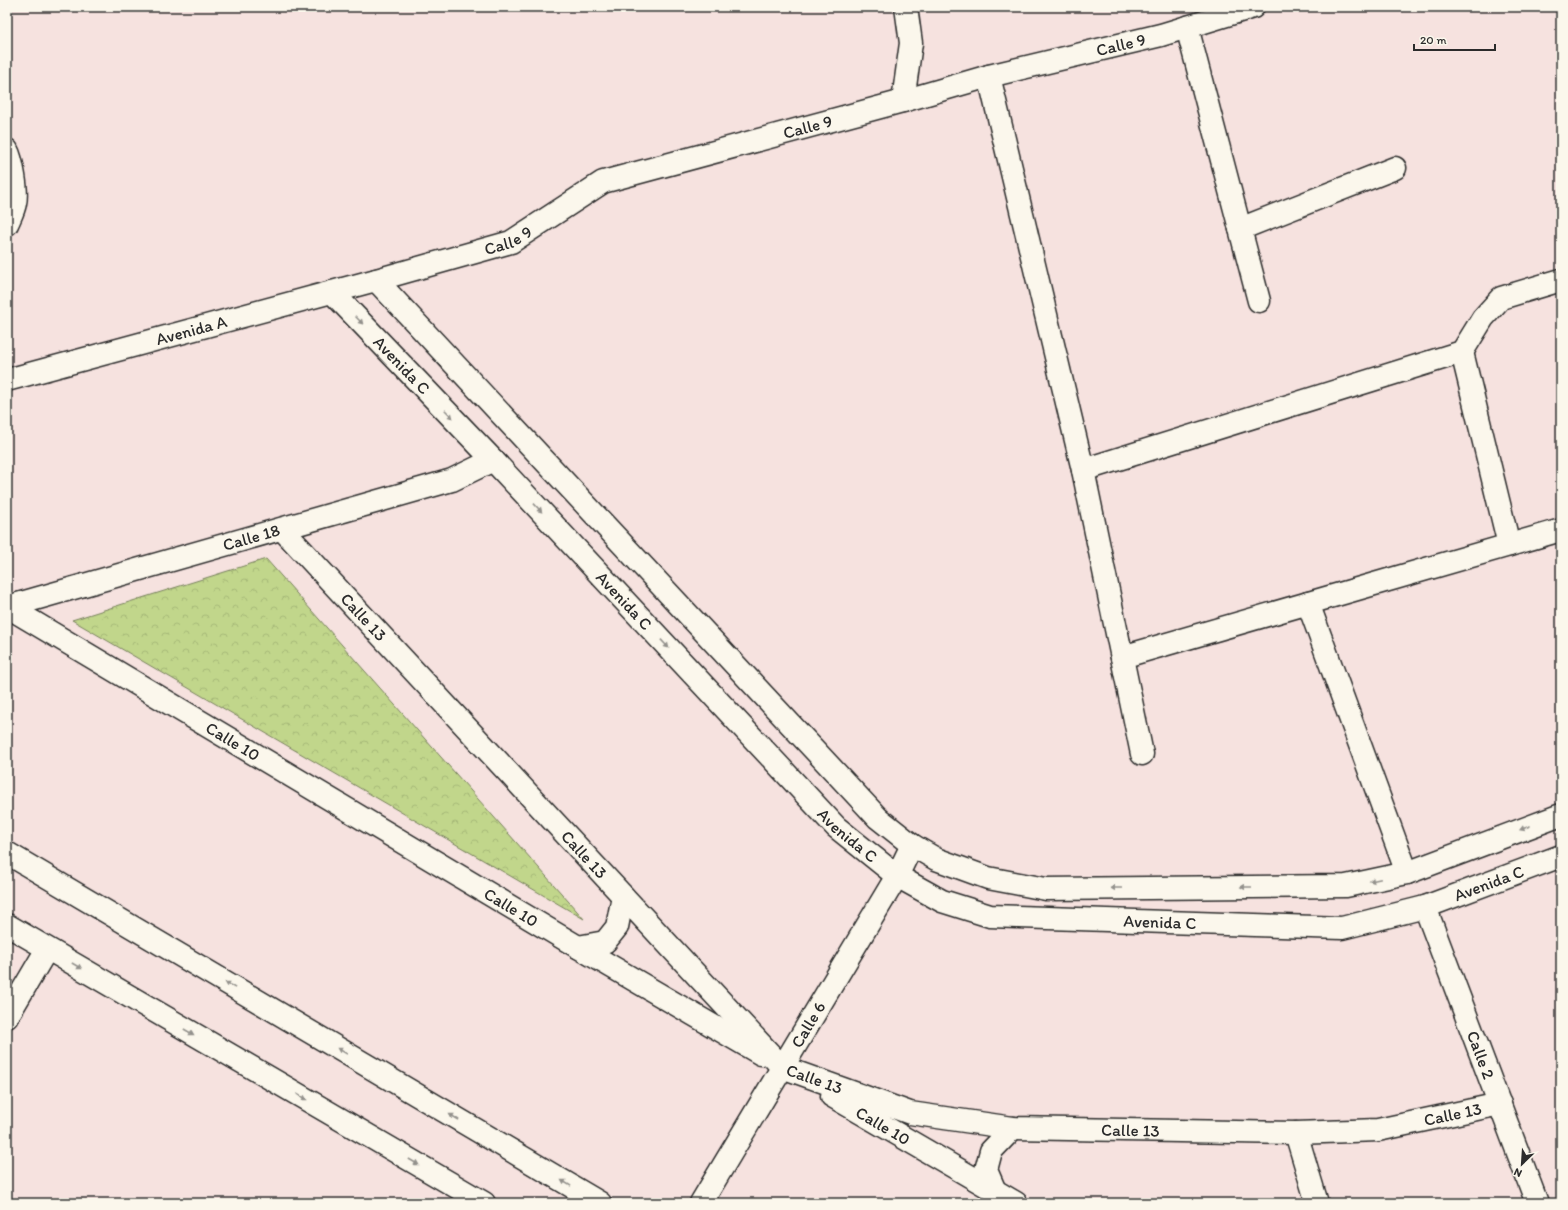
<svg xmlns="http://www.w3.org/2000/svg" width="1568" height="1210" font-family="Itim,sans-serif">
	<style>
		.park { fill: url(#park-crowns); stroke: #76805b }
		.lines { fill: none; stroke-linecap: round; stroke-linejoin: round }
		.minor-casing { stroke: #2b2b2b; stroke-width: 25 }
		.tertiary-casing { stroke: #2b2b2b; stroke-width: 25 }
		.minor { stroke: #fbf7ec; stroke-width: 22 }
		.tertiary { stroke: #fbf7ec; stroke-width: 22 }
		.oneway { fill: #93918c }
		.labels { text-anchor: middle; stroke-width: 4; stroke-linejoin: round; paint-order: stroke }
		.street-label { font-size: 17px; fill: #2b2b2b; stroke: #fbf7ec }
	</style>
	<defs>
		<pattern id="park-crowns" width="20" height="18" patternUnits="userSpaceOnUse"><rect width="20" height="18" fill="#c1d68b"/><path d="M2 6a3 3 0 1 1 6 0M12 15a3 3 0 1 1 6 0" fill="none" stroke="#a6b878"/></pattern>
	</defs>
	<rect width="100%" height="100%" fill="#f6e2df"/>
	<filter id="ink" filterUnits="userSpaceOnUse"><feTurbulence type="fractalNoise" baseFrequency=".025" numOctaves="2"/><feDisplacementMap in="SourceGraphic" scale="8" xChannelSelector="R" yChannelSelector="G"/><feConvolveMatrix kernelMatrix="1 2 1 2 8 2 1 2 1" color-interpolation-filters="sRGB"/></filter>
	<g filter="url(#ink)">
		<path class="park" d="M266,559L584,919L72,620Z"/>
		<g class="lines">
			<defs>
				<g id="minor">
					<path d="M1187,27L1259,301"/>
					<path d="M989,76L1083,470L1142,754"/>
					<path d="M903,101L911,43L906,7"/>
					<path d="M7,150C12,159 18,192 15,203C14,210 10,217 7,224"/>
					<path d="M1240,229L1395,168"/>
					<path id="s1" d="M376,280L511,242L603,182L903,101L989,76L1161,35L1253,7"/>
					<path d="M1462,352L1509,545"/>
					<path d="M1083,470L1462,352L1483,318L1501,298L1561,280"/>
					<path id="s2" d="M282,529L782,1067L910,1113L1013,1128L1296,1133L1378,1130L1500,1104"/>
					<path d="M1308,603L1407,873"/>
					<path id="s3" d="M7,607L452,480L493,460"/>
					<path id="s4" d="M8,607L578,947L761,1054"/>
					<path d="M1122,657L1561,530"/>
					<path id="s5" d="M1425,907L1537,1203"/>
					<path d="M578,947L605,942L617,927L623,896"/>
					<path d="M7,1017L47,949"/>
					<path id="s6" d="M832,1096L1016,1203"/>
					<path d="M1296,1133L1317,1203"/>
					<path d="M995,1191L986,1170L991,1151L1013,1128"/>
					<path id="s7" d="M701,1203L897,876L912,845"/>
				</g>
				<g id="tertiary">
					<path id="s8" d="M332,292L493,460L836,827L897,876L942,901L990,916L1342,928L1425,907L1561,856"/>
					<path id="s9" d="M7,380L376,280L878,818L912,845L936,859L988,878L1046,889L1346,886L1407,873L1561,815"/>
					<path d="M7,853L600,1203"/>
					<path d="M7,925L484,1203"/>
				</g>
			</defs>
			<use href="#minor" class="minor-casing"/>
			<use href="#tertiary" class="tertiary-casing"/>
			<use href="#minor" class="minor"/>
			<use href="#tertiary" class="tertiary"/>
		</g>
		<defs><path id="oneway-solid" d="M-6-.8H1V-3.2L6.5 0L1 3.2V.8H-6Z"/></defs>
		<g class="oneway">
			<use href="#oneway-solid" transform="translate(359 320) rotate(46)"/>
			<use href="#oneway-solid" transform="translate(449 414) rotate(46)"/>
			<use href="#oneway-solid" transform="translate(538 508) rotate(47)"/>
			<use href="#oneway-solid" transform="translate(665 644) rotate(47)"/>
			<use href="#oneway-solid" transform="translate(1525 828) rotate(159)"/>
			<use href="#oneway-solid" transform="translate(1375 880) rotate(168)"/>
			<use href="#oneway-solid" transform="translate(1246 887) rotate(180)"/>
			<use href="#oneway-solid" transform="translate(1116 888) rotate(180)"/>
			<use href="#oneway-solid" transform="translate(77 966) rotate(30)"/>
			<use href="#oneway-solid" transform="translate(230 985) rotate(-149)"/>
			<use href="#oneway-solid" transform="translate(189 1032) rotate(30)"/>
			<use href="#oneway-solid" transform="translate(342 1051) rotate(-149)"/>
			<use href="#oneway-solid" transform="translate(302 1097) rotate(30)"/>
			<use href="#oneway-solid" transform="translate(454 1117) rotate(-149)"/>
			<use href="#oneway-solid" transform="translate(414 1162) rotate(30)"/>
			<use href="#oneway-solid" transform="translate(566 1183) rotate(-149)"/>
		</g>
	</g>
	<g class="labels">
		<g class="street-label">
			<text dy="6" stroke="none"><textPath href="#s1" startOffset="786">Calle 9</textPath></text>
			<text dy="6" stroke="none"><textPath href="#s1" startOffset="462">Calle 9</textPath></text>
			<text dy="6" stroke="none"><textPath href="#s1" startOffset="138">Calle 9</textPath></text>
			<text dy="6" stroke="none"><textPath href="#s9" startOffset="191">Avenida A</textPath></text>
			<text dy="6" stroke="none"><textPath href="#s8" startOffset="101">Avenida C</textPath></text>
			<text dy="6" stroke="none"><textPath href="#s3" startOffset="254">Calle 18</textPath></text>
			<text dy="6" stroke="none"><textPath href="#s8" startOffset="425">Avenida C</textPath></text>
			<text dy="6" stroke="none"><textPath href="#s2" startOffset="120">Calle 13</textPath></text>
			<text dy="6" stroke="none"><textPath href="#s4" startOffset="262">Calle 10</textPath></text>
			<text dy="6" stroke="none"><textPath href="#s8" startOffset="749">Avenida C</textPath></text>
			<text dy="6" stroke="none"><textPath href="#s2" startOffset="444">Calle 13</textPath></text>
			<text dy="6" stroke="none"><textPath href="#s8" startOffset="1421">Avenida C</textPath></text>
			<text dy="6" stroke="none"><textPath href="#s4" startOffset="586">Calle 10</textPath></text>
			<text dy="6" stroke="none"><textPath href="#s8" startOffset="1085">Avenida C</textPath></text>
			<text dy="6" stroke="none"><textPath href="#s7" startOffset="208">Calle 6</textPath></text>
			<text dy="6" stroke="none"><textPath href="#s5" startOffset="158">Calle 2</textPath></text>
			<text dy="6" stroke="none"><textPath href="#s2" startOffset="769">Calle 13</textPath></text>
			<text dy="6" stroke="none"><textPath href="#s2" startOffset="1416">Calle 13</textPath></text>
			<text dy="6" stroke="none"><textPath href="#s6" startOffset="59">Calle 10</textPath></text>
			<text dy="6" stroke="none"><textPath href="#s2" startOffset="1092">Calle 13</textPath></text>
		</g>
	</g>
	<rect width="1568" height="1210" fill="none" stroke="#fbf7ec" stroke-width="24"/>
	<rect x="12" y="12" width="1544" height="1186" fill="none" stroke="#2b2b2b" stroke-width="1.5" filter="url(#ink)"/>
	<g transform="translate(1522 1164) rotate(205)" stroke="#fbf7ec" stroke-width="3" paint-order="stroke">
	<path d="M0-3L7 15L0 10L-7 15Z" fill="#2b2b2b"/>
	<text y="-6" font-size="11" font-weight="bold" text-anchor="middle" fill="#2b2b2b">N</text>
	</g>
	<path d="M1414 44v6h81v-6" fill="none" stroke="#2b2b2b" stroke-width="2"/>
	<text x="1420" y="44" font-size="12" fill="#2b2b2b" stroke="#fbf7ec" stroke-width="3" paint-order="stroke">20 m</text>
</svg>
